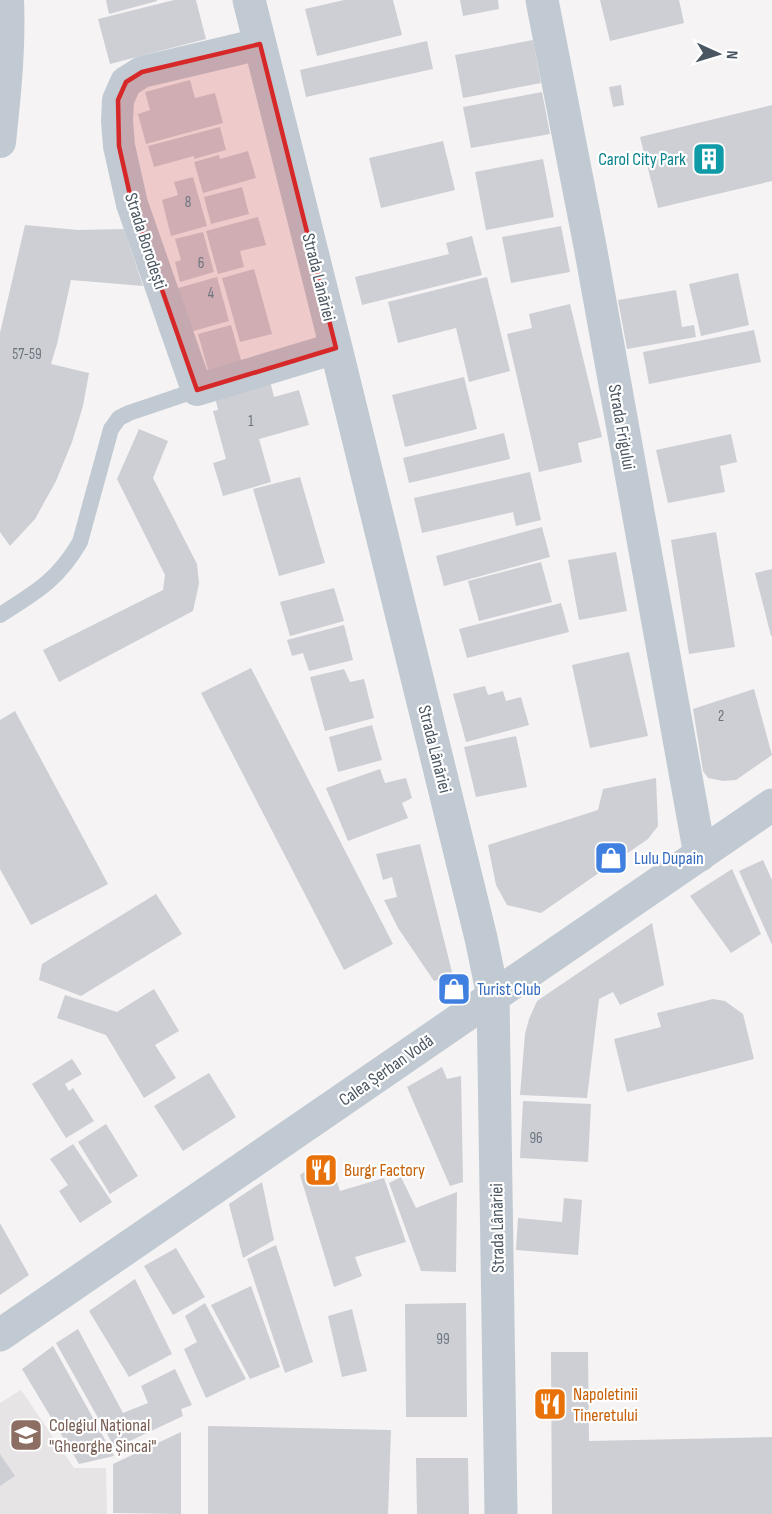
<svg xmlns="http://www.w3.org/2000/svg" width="772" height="1514" font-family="'Sofia Sans Condensed',sans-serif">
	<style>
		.education { fill: #e6e4e5 }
		.building { fill: #cdcfd5 }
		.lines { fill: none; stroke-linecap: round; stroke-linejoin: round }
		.service { stroke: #c1cad2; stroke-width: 16 }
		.minor { stroke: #c1cad2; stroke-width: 32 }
		.tertiary { stroke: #c1cad2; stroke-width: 33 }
		.marked { fill: #d62828; fill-opacity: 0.2; stroke: #d62828; stroke-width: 4.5; stroke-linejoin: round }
		.labels { text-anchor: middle; stroke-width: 4.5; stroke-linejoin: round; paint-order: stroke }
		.number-label { font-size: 15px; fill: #6b747e }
		.culture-label { font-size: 18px; fill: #0d838f; stroke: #fff; text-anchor: end }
		.street-label { font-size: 18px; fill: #4a5661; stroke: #fff }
		.shop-label { font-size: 18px; fill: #366cbe; stroke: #fff; text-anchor: start }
		.food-label { font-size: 18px; fill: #c56008; stroke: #fff; text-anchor: start }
		.education-label { font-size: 18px; fill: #785e54; stroke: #fff; text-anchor: start }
	</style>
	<rect width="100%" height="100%" fill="#f5f3f3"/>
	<path class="education" d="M21,1390L74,1468H106L107,1514H0V1403Z"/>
	<g class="building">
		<path d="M106,0H157V1L109,14Z"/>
		<path d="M174,0H196L206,39L110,64L98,19Z"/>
		<path d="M344,0H393L402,35L317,56L305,9Z"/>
		<path d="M460,0H498L499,9L463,16Z"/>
		<path d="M600,0H679L684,23L610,41Z"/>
		<path d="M533,40L541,83L463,98L455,55Z"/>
		<path d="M427,41L433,69L306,97L300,70Z"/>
		<path d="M190,80L195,98L215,93L223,123L146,144L138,114L150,110L145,92Z"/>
		<path d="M621,85L624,105L613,107L609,87Z"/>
		<path d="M542,92L550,134L471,148L463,107Z"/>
		<path d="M772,105V181L658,208L640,137Z"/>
		<path d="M220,127L226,150L194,159V156L154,167L148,146Z"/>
		<path d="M443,141L455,190L381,208L369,158Z"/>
		<path d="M248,151L256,178L203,193L194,162L219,155L220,159Z"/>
		<path d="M543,159L554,217L486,230L475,172Z"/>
		<path d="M193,177L207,226L171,236L162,200L178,195L174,182Z"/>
		<path d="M242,187L249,214L211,224L204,197Z"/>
		<path d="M258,217L266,245L240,251L244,267L218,274L206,231Z"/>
		<path d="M25,225L78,230L124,229L143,286L71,280L57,344L51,364L89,373L83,406L72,442L56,481L35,519L10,546L0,532V333Z"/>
		<path d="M561,226L570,272L511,283L502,237Z"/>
		<path d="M203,232L214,272L180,282L175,262L181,260L175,239Z"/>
		<path d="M472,236L482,275L362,305L355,277L449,254L446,243Z"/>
		<path d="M254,269L272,334L240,342L222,278Z"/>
		<path d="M738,273L749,325L701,336L689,284Z"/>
		<path d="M217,277L229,321L190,332L178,288Z"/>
		<path d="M487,277L510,371L469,382L456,328L398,343L388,302Z"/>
		<path d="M676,290L682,327L694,325L696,337L627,349L618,300Z"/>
		<path d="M570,304L602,437L578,443L582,462L539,472L507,334L532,328L529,314Z"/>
		<path d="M231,325L243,367L210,377L198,334Z"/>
		<path d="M754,330L761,362L649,384L643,352Z"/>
		<path d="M464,377L477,429L405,447L392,395Z"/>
		<path d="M270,381L274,397L299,390L309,425L259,439L271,482L223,496L213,463L226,459L213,411L218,410L215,397Z"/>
		<path d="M139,429L168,441L153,478L197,564L199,584L193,611L59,682L43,650L163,590L165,575L117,479Z"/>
		<path d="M504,433L510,459L409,483L403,458Z"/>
		<path d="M731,434L737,462L720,466L725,492L668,503L656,450Z"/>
		<path d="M530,472L541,520L516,526L513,512L422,533L414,498Z"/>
		<path d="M300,477L325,563L279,576L253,489Z"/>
		<path d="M542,527L550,557L444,586L436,556Z"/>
		<path d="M716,532L735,647L689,654L671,540Z"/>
		<path d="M616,552L627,611L579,620L568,560Z"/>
		<path d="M541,562L552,602L479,621L468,581Z"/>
		<path d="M772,569V636H771L755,573Z"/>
		<path d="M334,588L344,621L290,636L280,602Z"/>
		<path d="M561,603L569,632L467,658L459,629Z"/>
		<path d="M344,625L353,660L309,671L303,653L292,656L287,640Z"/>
		<path d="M629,652L648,736L590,748L572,665Z"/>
		<path d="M251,668L393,944L344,970L201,693Z"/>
		<path d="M344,669L350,682L364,679L374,718L325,731L310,677Z"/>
		<path d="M485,686L488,695L503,691L506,701L521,697L529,725L466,742L453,694Z"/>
		<path d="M754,689L772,755L736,780L723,781L708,778L703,771L693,709Z"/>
		<path d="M15,711L108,884L31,925L0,869V720Z"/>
		<path d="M372,725L382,760L338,772L329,737Z"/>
		<path d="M516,736L527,787L476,797L464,747Z"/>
		<path d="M380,769L385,783L406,778L412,798L402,803L408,818L348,841L326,788Z"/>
		<path d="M656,778L658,826L648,839L541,913L507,905L496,885L488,845L598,810L603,789Z"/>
		<path d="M420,844L453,976L434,981L398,928L384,900L397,897L392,877L383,880L376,854Z"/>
		<path d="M763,860L772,880V945L739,871Z"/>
		<path d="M732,869L761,934L731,953L690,896Z"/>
		<path d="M156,894L182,934L81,996L39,980L42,964Z"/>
		<path d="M652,923L664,985L620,1005L613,992L599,999L587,1098L520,1095L525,1034L529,1019L537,1001Z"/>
		<path d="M154,989L179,1031L155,1045L176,1078L144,1098L106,1035L57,1018L65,995L117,1012Z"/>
		<path d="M713,999L725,1001L743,1014L754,1059L627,1092L614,1039L661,1027L657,1013Z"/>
		<path d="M72,1059L82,1074L65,1084L69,1091L73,1088L94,1121L66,1138L32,1084Z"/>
		<path d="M442,1067L447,1079L461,1076L463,1182L450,1186L407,1087Z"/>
		<path d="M209,1073L236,1117L183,1151L154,1106Z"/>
		<path d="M523,1101L591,1104L588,1162L520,1158Z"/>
		<path d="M106,1124L138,1176L110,1194L78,1142Z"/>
		<path d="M73,1144L112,1202L80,1223L59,1191L68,1185L50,1159Z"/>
		<path d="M328,1155L340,1191L384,1178L406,1242L355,1257L362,1276L334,1287L300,1175Z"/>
		<path d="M401,1177L416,1208L457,1192L456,1272L421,1271L389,1183Z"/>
		<path d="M262,1182L274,1240L243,1258L229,1204Z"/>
		<path d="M564,1198L582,1200L578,1255L516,1250L518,1218L562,1222Z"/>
		<path d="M0,1223L29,1275L0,1295Z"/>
		<path d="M276,1245L313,1362L285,1373L247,1259Z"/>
		<path d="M176,1248L205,1297L173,1315L144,1266Z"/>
		<path d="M135,1279L172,1354L129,1377L89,1311Z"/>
		<path d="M251,1286L280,1367L250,1379L211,1305Z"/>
		<path d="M205,1303L246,1379L206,1398L184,1349L197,1342L185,1316Z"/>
		<path d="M466,1303L467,1417H406L405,1304Z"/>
		<path d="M352,1309L367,1371L342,1377L328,1316Z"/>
		<path d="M78,1329L123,1413L148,1403L141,1386L175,1369L192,1405L181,1409L183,1416L115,1448L56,1343Z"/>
		<path d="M53,1346L114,1456L79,1464L22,1369Z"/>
		<path d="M551,1352H588L589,1441L772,1437V1514H552Z"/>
		<path d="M208,1426L391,1430L388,1514H208Z"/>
		<path d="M181,1432V1514L113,1513V1464Z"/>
		<path d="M0,1454L15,1476L0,1486Z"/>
		<path d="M416,1458H468L469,1514H417Z"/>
	</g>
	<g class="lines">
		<path class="service" d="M0,615C36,592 58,580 80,542L111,429L119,418L129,413L197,390"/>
		<g class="minor">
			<path d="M260,44L142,72L126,82L118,100L117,121L119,146L132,204L197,390L336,348"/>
			<path d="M0,142C5,95 10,48 8,0"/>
		</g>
		<g class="tertiary">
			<path d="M249,0L336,348L481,938L493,996L501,1514"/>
			<path d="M542,0L590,246L700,855"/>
			<path d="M0,1335L772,805"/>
		</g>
	</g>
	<path class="marked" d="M260,44L336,348L197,390L132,204L119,146L118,100L126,82L142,72Z"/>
	<defs>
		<symbol id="building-square" viewBox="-11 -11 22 22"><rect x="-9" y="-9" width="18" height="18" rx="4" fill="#0f9aa8" stroke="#fff"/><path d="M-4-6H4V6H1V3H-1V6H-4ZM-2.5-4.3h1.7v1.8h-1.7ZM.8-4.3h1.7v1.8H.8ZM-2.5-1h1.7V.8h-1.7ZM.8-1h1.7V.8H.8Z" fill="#fff"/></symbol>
		<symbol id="shop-square" viewBox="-11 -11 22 22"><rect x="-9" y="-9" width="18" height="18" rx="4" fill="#3f7fe0" stroke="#fff"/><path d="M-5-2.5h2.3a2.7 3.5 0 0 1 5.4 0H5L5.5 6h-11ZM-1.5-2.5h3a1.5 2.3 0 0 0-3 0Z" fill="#fff"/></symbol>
		<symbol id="restaurant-square" viewBox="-11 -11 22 22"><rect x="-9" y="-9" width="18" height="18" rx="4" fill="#e8710a" stroke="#fff"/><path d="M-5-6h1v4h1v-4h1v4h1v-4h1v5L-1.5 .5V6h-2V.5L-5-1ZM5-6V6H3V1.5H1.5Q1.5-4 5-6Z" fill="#fff"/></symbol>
		<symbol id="school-square" viewBox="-11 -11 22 22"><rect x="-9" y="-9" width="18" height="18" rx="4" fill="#8d6e63" stroke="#fff"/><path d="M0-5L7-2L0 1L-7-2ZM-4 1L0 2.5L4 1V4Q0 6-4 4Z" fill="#fff"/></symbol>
	</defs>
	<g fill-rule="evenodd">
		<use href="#building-square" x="690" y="140" width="38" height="38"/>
		<use href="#shop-square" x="592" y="839" width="38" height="38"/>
		<use href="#shop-square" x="435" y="970" width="38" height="38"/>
		<use href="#restaurant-square" x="302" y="1151" width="38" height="38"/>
		<use href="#restaurant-square" x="531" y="1385" width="38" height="38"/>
		<use href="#school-square" x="7" y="1416" width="38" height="38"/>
	</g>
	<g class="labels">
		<g class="number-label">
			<text x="188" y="207">8</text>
			<text x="201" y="268">6</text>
			<text x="211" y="298">4</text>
			<text x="27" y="359">57-59</text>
			<text x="251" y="426">1</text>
			<text x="721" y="721">2</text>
			<text x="536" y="1143">96</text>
			<text x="443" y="1344">99</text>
		</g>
		<g class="culture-label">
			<text x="686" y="165">Carol City Park</text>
		</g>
		<g class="street-label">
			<text transform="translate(146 241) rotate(72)" y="6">Strada Borodești</text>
			<text transform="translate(319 277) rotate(76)" y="6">Strada Lânăriei</text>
			<text transform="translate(622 427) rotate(80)" y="6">Strada Frigului</text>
			<text transform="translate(435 749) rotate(76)" y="6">Strada Lânăriei</text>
			<text transform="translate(386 1070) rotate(-35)" y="6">Calea Șerban Vodă</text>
			<text transform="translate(497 1228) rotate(-91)" y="6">Strada Lânăriei</text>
		</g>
		<g class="shop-label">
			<text x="634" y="864">Lulu Dupain</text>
			<text x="477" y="995">Turist Club</text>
		</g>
		<g class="food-label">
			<text x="344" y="1176">Burgr Factory</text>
			<text x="573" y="1400">Napoletinii<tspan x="573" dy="21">Tineretului</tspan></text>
		</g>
		<g class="education-label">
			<text x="49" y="1431">Colegiul Național<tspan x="49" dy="21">"Gheorghe Șincai"</tspan></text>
		</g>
	</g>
	<g transform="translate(718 54) rotate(94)" stroke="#ffffff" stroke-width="4.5" paint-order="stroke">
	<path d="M0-4.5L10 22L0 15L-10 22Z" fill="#4a5661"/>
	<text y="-9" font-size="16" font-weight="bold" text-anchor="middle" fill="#4a5661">N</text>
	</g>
</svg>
